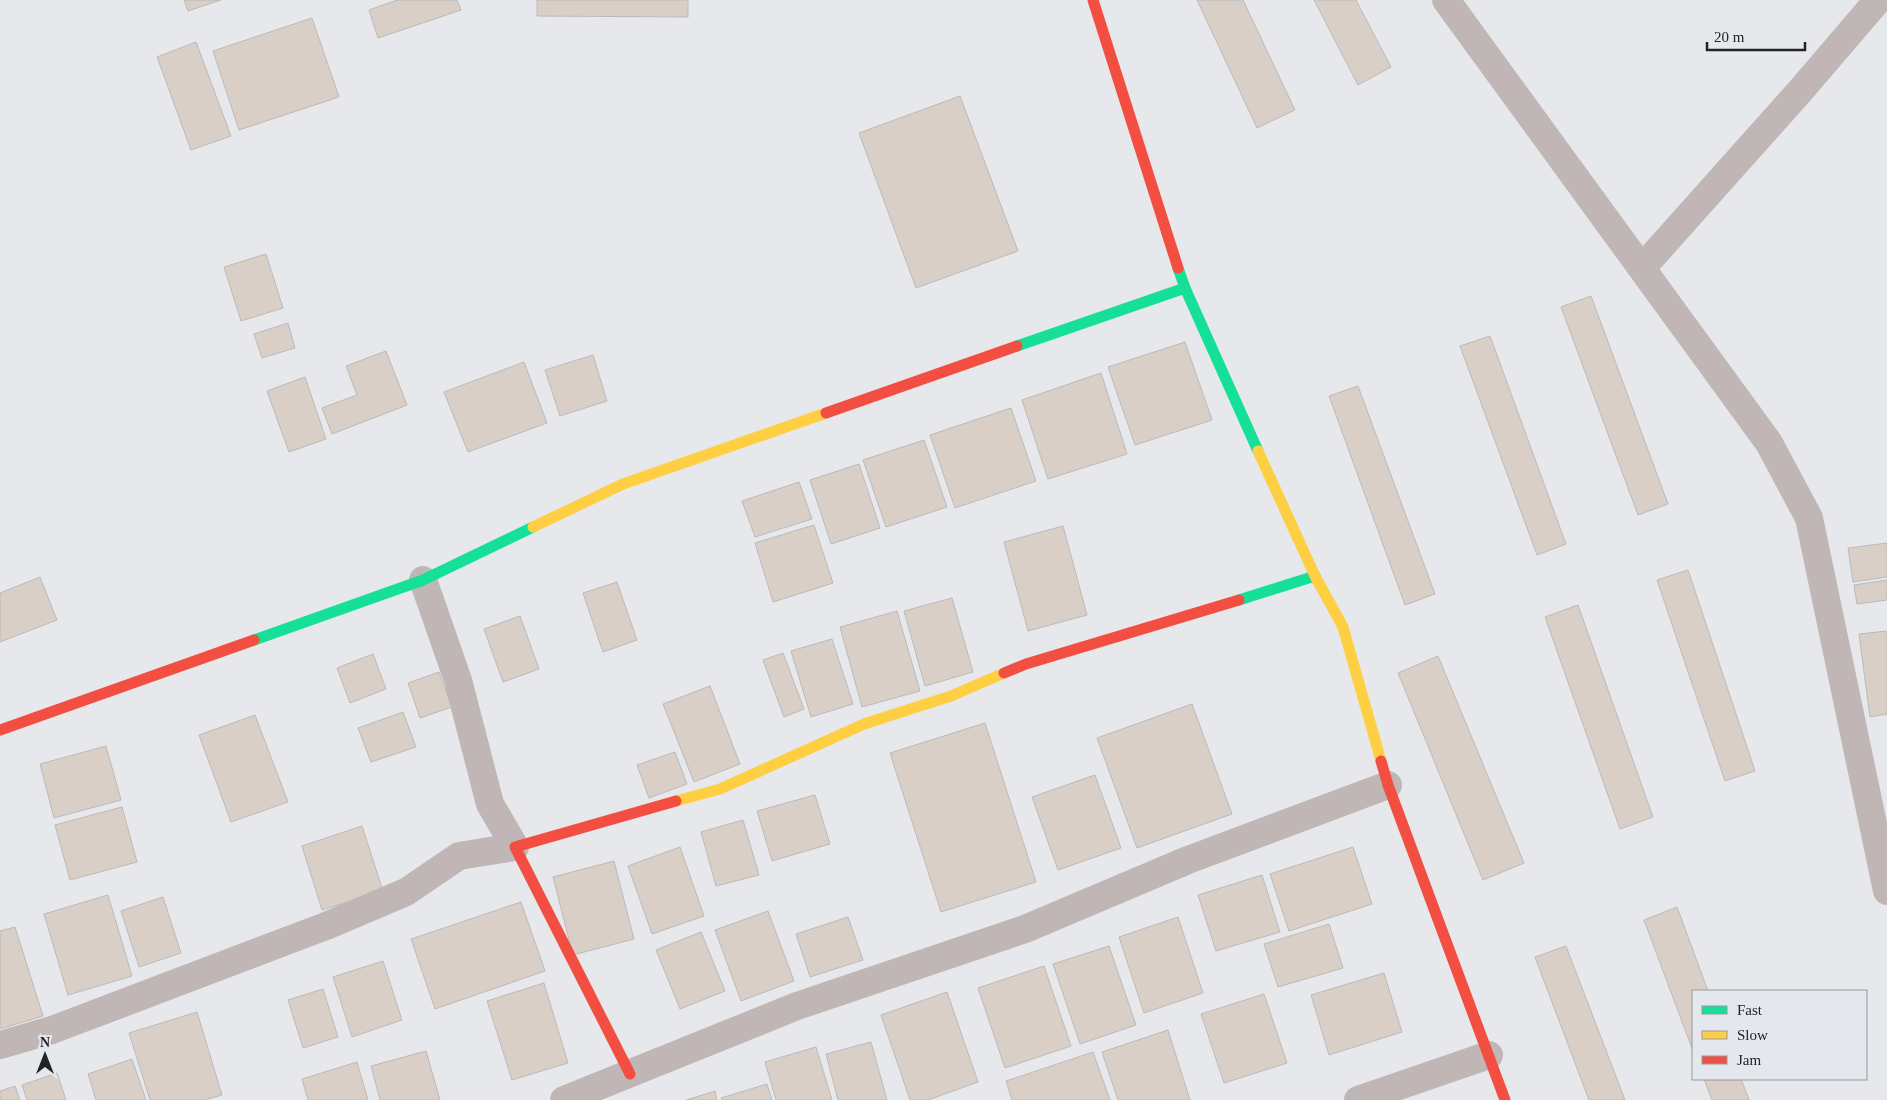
<svg xmlns="http://www.w3.org/2000/svg" width="1887" height="1100" font-family="'Times New Roman',serif">
	<style>
		.building { fill: #d9cfc7; stroke: #bababa }
		.lines { fill: none; stroke-linecap: round; stroke-linejoin: round }
		.street { stroke: #c0b6b6; stroke-width: 28 }
		.fast { stroke: #16e098; stroke-width: 11 }
		.slow { stroke: #ffcf43; stroke-width: 11 }
		.jam { stroke: #f24e42; stroke-width: 11 }
	</style>
	<rect width="100%" height="100%" fill="#e6e8eb"/>
	<g class="building">
		<path d="M184,0H221L188,11Z"/>
		<path d="M397,0H457L461,10L378,38L369,10Z"/>
		<path d="M537,0H688V17L537,16Z"/>
		<path d="M1197,0H1243L1295,110L1257,128Z"/>
		<path d="M1314,0H1356L1391,67L1358,85Z"/>
		<path d="M312,18L339,97L239,130L213,51Z"/>
		<path d="M196,42L231,136L191,150L157,57Z"/>
		<path d="M960,96L1018,251L916,288L859,133Z"/>
		<path d="M266,254L283,308L241,321L224,267Z"/>
		<path d="M1591,296L1668,504L1638,515L1561,307Z"/>
		<path d="M288,323L295,348L262,358L254,334Z"/>
		<path d="M1490,336L1566,544L1537,555L1460,346Z"/>
		<path d="M1185,342L1212,420L1135,445L1108,367Z"/>
		<path d="M386,351L407,405L332,434L322,408L357,395L346,366Z"/>
		<path d="M593,355L607,401L560,416L545,370Z"/>
		<path d="M524,362L547,423L468,452L444,392Z"/>
		<path d="M1101,373L1127,454L1048,479L1022,400Z"/>
		<path d="M305,377L326,439L289,452L267,391Z"/>
		<path d="M1358,386L1435,594L1405,605L1329,396Z"/>
		<path d="M1011,408L1036,481L955,508L930,435Z"/>
		<path d="M924,440L947,507L886,527L863,460Z"/>
		<path d="M859,464L880,528L831,544L810,480Z"/>
		<path d="M799,482L812,519L755,537L742,501Z"/>
		<path d="M814,525L833,583L773,602L755,543Z"/>
		<path d="M1063,526L1087,615L1028,631L1004,542Z"/>
		<path d="M1887,543V577L1853,582L1848,548Z"/>
		<path d="M1688,570L1755,771L1725,781L1657,580Z"/>
		<path d="M40,577L57,620L0,642V593Z"/>
		<path d="M1887,580V600L1857,604L1854,585Z"/>
		<path d="M617,582L637,640L603,652L583,593Z"/>
		<path d="M952,598L973,672L925,686L904,611Z"/>
		<path d="M1578,605L1653,817L1620,829L1545,617Z"/>
		<path d="M897,611L920,691L862,707L840,627Z"/>
		<path d="M520,616L539,669L503,682L484,629Z"/>
		<path d="M1887,631V714L1870,717L1859,634Z"/>
		<path d="M832,639L853,704L811,717L791,651Z"/>
		<path d="M783,653L804,709L784,717L763,660Z"/>
		<path d="M373,654L386,689L350,703L337,668Z"/>
		<path d="M1438,656L1524,863L1483,880L1398,673Z"/>
		<path d="M439,672L452,707L420,718L408,683Z"/>
		<path d="M710,686L740,764L694,782L663,704Z"/>
		<path d="M1192,704L1232,814L1137,848L1097,738Z"/>
		<path d="M403,712L416,747L371,762L358,728Z"/>
		<path d="M255,715L288,802L231,822L199,735Z"/>
		<path d="M985,723L1036,882L941,912L890,753Z"/>
		<path d="M106,746L121,800L54,818L40,764Z"/>
		<path d="M675,752L687,784L649,798L637,765Z"/>
		<path d="M1095,775L1121,848L1058,870L1032,797Z"/>
		<path d="M815,795L830,844L772,861L757,811Z"/>
		<path d="M122,807L137,862L70,880L55,825Z"/>
		<path d="M743,820L759,875L716,886L701,832Z"/>
		<path d="M362,826L383,891L322,910L302,846Z"/>
		<path d="M680,847L704,916L652,934L628,866Z"/>
		<path d="M1353,847L1372,904L1289,931L1270,874Z"/>
		<path d="M614,861L634,939L573,955L553,877Z"/>
		<path d="M1262,875L1280,932L1216,951L1198,895Z"/>
		<path d="M108,895L132,976L68,995L44,914Z"/>
		<path d="M163,897L181,953L139,967L121,911Z"/>
		<path d="M521,902L545,971L435,1009L411,939Z"/>
		<path d="M1677,907L1708,991H1693V1051L1644,920Z"/>
		<path d="M768,911L794,981L741,1001L715,930Z"/>
		<path d="M848,917L863,960L810,977L796,934Z"/>
		<path d="M1178,917L1203,993L1144,1013L1119,937Z"/>
		<path d="M1329,924L1343,968L1278,987L1264,944Z"/>
		<path d="M15,927L43,1016L0,1029V931Z"/>
		<path d="M701,932L725,991L680,1009L656,950Z"/>
		<path d="M1109,946L1136,1025L1080,1044L1053,964Z"/>
		<path d="M1566,946L1625,1100H1589L1535,957Z"/>
		<path d="M383,961L402,1020L352,1037L333,977Z"/>
		<path d="M1044,966L1071,1046L1005,1068L978,988Z"/>
		<path d="M1384,973L1402,1032L1329,1055L1311,995Z"/>
		<path d="M544,983L568,1063L512,1080L487,1001Z"/>
		<path d="M323,989L338,1037L303,1048L288,1000Z"/>
		<path d="M947,992L978,1082L928,1100H910L881,1015Z"/>
		<path d="M1264,994L1287,1063L1224,1083L1201,1014Z"/>
		<path d="M197,1012L222,1095L205,1100H150L129,1033Z"/>
		<path d="M1168,1030L1190,1100H1118L1102,1052Z"/>
		<path d="M871,1042L887,1100H838L826,1054Z"/>
		<path d="M816,1047L832,1100H776L765,1062Z"/>
		<path d="M426,1051L440,1100H380L371,1066Z"/>
		<path d="M1093,1052L1110,1100H1012L1006,1081Z"/>
		<path d="M132,1059L146,1100H96L88,1074Z"/>
		<path d="M357,1062L368,1100H308L302,1079Z"/>
		<path d="M57,1073L66,1100H27L22,1085Z"/>
		<path d="M1704,1079H1741L1749,1100H1712Z"/>
		<path d="M767,1084L772,1100H722L721,1098Z"/>
		<path d="M15,1086L20,1100H0V1091Z"/>
		<path d="M715,1091L717,1100H686Z"/>
	</g>
	<g class="lines">
		<g class="street">
			<path d="M1446,0L1769,443L1809,518L1887,891"/>
			<path d="M1642,268L1801,90L1878,0"/>
			<path d="M0,1045L52,1030L326,926L406,892L459,856L515,847L490,804L458,680L423,580"/>
			<path d="M564,1100L797,1006L1025,929L1188,860L1388,785"/>
			<path d="M1358,1100L1489,1055"/>
		</g>
		<g class="fast">
			<path d="M1178,268L1185,288L1258,451"/>
			<path d="M1017,346L1185,288"/>
			<path d="M1239,600L1315,576"/>
			<path d="M254,640L423,580L533,527"/>
		</g>
		<g class="slow">
			<path d="M1258,451L1315,576L1343,627L1381,761"/>
			<path d="M533,527L623,484L826,413"/>
			<path d="M676,801L720,789L864,724L951,696L1004,673"/>
		</g>
		<g class="jam">
			<path d="M1093,0L1178,268"/>
			<path d="M826,413L1017,346"/>
			<path d="M1004,673L1026,664L1239,600"/>
			<path d="M0,730L254,640"/>
			<path d="M1381,761L1388,785L1505,1100"/>
			<path d="M630,1074L515,847L676,801"/>
		</g>
	</g>
	<rect x="1692" y="990" width="175" height="90" fill="#e4e7ed" stroke="#96999d"/>
	<rect x="1702" y="1006" width="25" height="8" fill="#16e098" stroke="#96999d"/>
	<text x="1737" y="1015" font-size="15" fill="#212325">Fast</text>
	<rect x="1702" y="1031" width="25" height="8" fill="#ffcf43" stroke="#96999d"/>
	<text x="1737" y="1040" font-size="15" fill="#212325">Slow</text>
	<rect x="1702" y="1056" width="25" height="8" fill="#f24e42" stroke="#96999d"/>
	<text x="1737" y="1065" font-size="15" fill="#212325">Jam</text>
	<g transform="translate(45 1055)" stroke="#e4e7ed" stroke-width="4" paint-order="stroke">
	<path d="M0-4L9 19L0 12L-9 19Z" fill="#212325"/>
	<text y="-8" font-size="14" font-weight="bold" text-anchor="middle" fill="#212325">N</text>
	</g>
	<path d="M1707 42v8h98v-8" fill="none" stroke="#212325" stroke-width="2.5"/>
	<text x="1714" y="42" font-size="15" fill="#212325" stroke="#e4e7ed" stroke-width="4" paint-order="stroke">20 m</text>
</svg>
